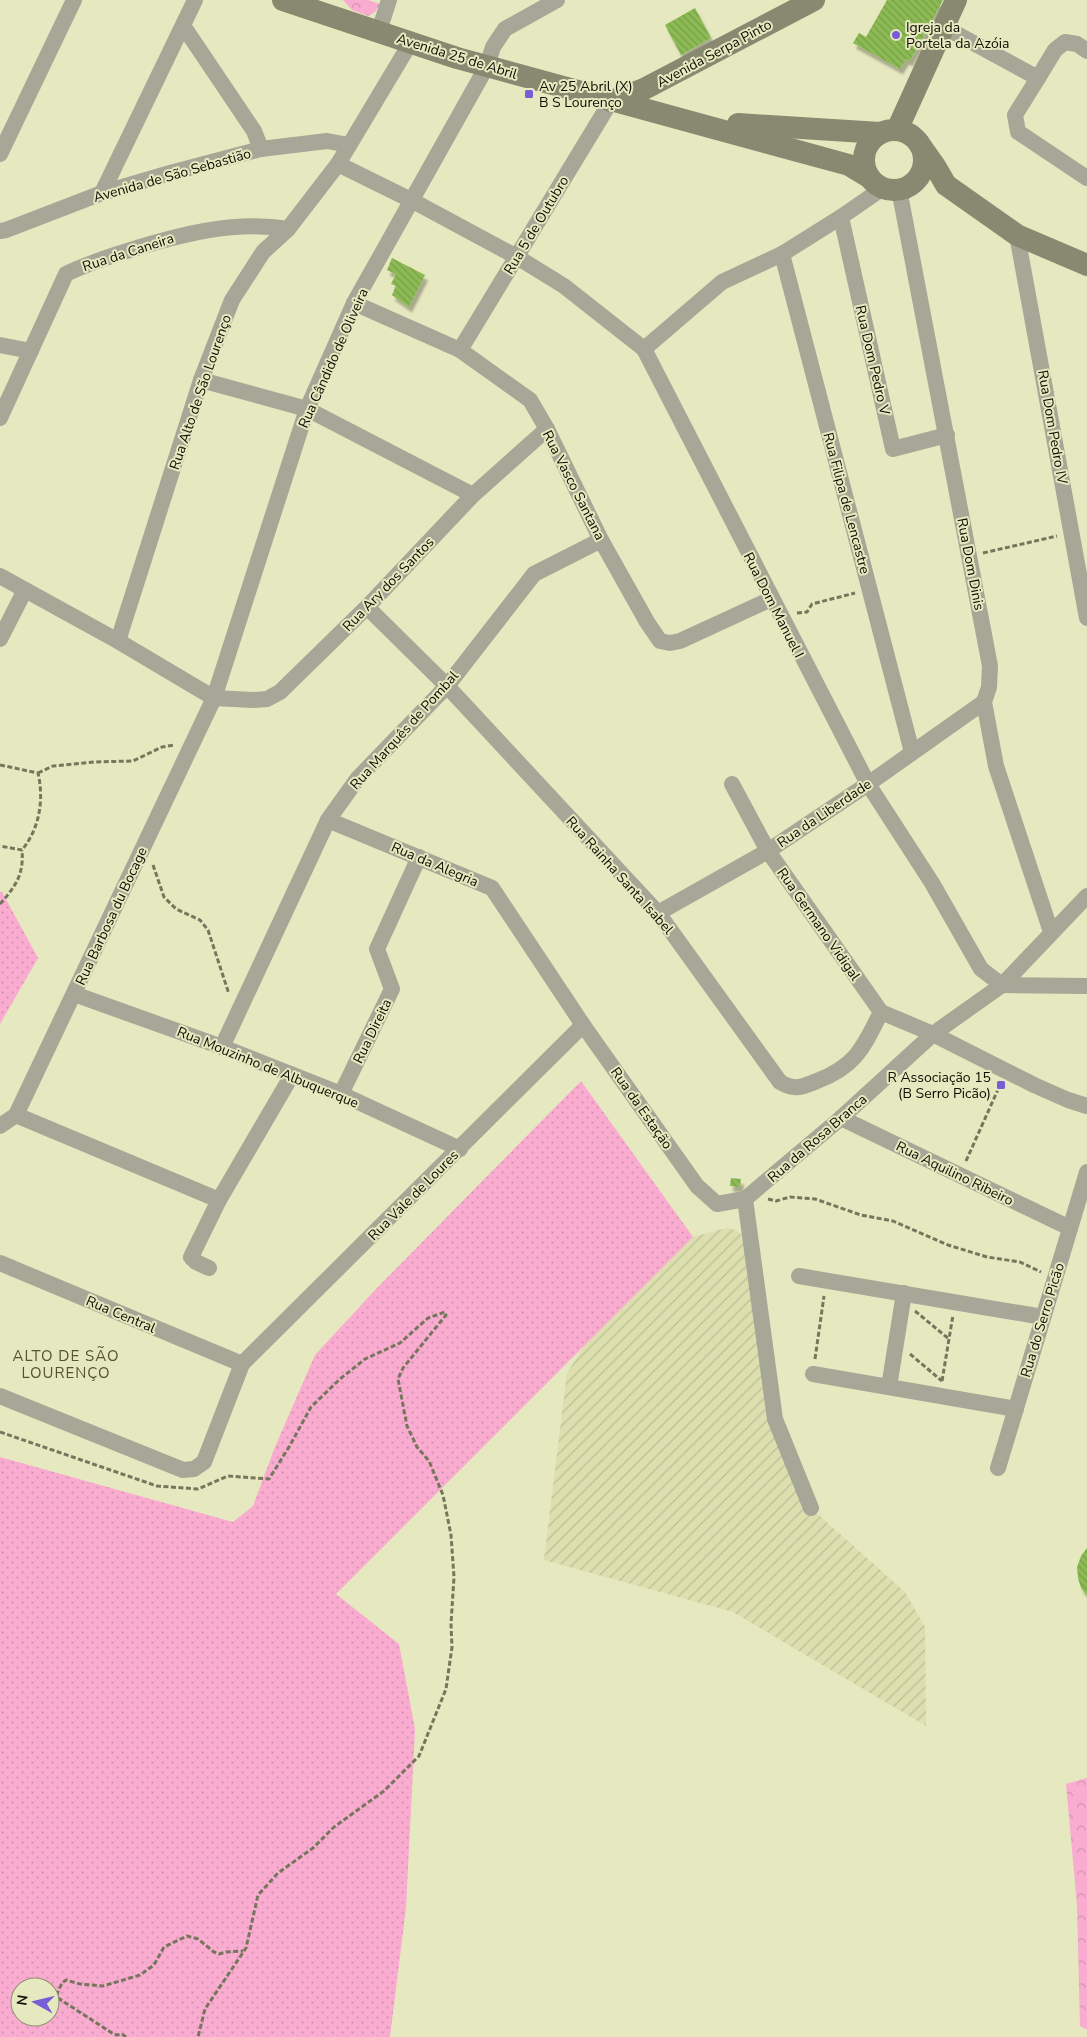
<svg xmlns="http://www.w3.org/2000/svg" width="1087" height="2037" font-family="'Nunito Sans',sans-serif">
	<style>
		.industrial { fill: url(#industrial-furrows) }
		.grass { fill: url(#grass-dots); fill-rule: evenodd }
		.forest { fill: url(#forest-crowns) }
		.building { fill: url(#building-back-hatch); filter: url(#shadow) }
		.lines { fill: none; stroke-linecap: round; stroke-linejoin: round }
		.path { stroke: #75765c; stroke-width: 3; stroke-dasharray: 5 2.5; stroke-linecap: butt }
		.street { stroke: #a6a796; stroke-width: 16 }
		.secondary { stroke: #888970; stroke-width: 22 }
		.poi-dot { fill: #785dd7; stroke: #e6e8bf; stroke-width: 2 }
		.labels { text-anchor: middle; stroke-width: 4; stroke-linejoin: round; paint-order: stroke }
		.poi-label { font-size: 14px; fill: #0d0d02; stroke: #e6e8bf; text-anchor: start }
		.street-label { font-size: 14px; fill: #0d0d02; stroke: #e6e8bf }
		.neighbourhood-label { font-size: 15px; letter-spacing: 1px; fill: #545431; stroke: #e6e8bf }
	</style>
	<defs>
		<pattern id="industrial-furrows" width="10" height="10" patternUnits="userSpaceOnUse" patternTransform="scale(1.25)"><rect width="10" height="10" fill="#dddfaf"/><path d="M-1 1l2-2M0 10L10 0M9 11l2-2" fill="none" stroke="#bcbe95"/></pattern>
		<pattern id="grass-dots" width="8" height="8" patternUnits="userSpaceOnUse" patternTransform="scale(1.25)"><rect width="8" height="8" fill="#f9acd0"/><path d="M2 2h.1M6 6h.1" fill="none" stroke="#d493b1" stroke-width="1.8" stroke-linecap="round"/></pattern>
		<pattern id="forest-crowns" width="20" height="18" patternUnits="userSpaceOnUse" patternTransform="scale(1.25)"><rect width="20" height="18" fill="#f9acd0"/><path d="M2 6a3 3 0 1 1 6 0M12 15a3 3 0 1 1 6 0" fill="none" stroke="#d493b1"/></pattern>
		<pattern id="building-back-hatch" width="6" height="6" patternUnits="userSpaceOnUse" patternTransform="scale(1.25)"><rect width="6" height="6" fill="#8cba54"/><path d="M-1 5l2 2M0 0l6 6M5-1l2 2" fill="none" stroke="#789f48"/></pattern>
		<filter id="shadow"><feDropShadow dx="3" dy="5.5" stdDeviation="1" flood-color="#0004"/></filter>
	</defs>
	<rect width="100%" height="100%" fill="#e6e8bf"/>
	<path class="industrial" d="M726,1228L736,1230L743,1236L775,1419L811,1508L905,1592L925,1627L926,1726L733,1612L544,1560L567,1373L640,1259L693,1237Z"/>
	<g class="grass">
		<path d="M0,892H2L38,958L0,1024Z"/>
		<path d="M581,1081L693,1237L336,1594L399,1644L415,1729L406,1908L390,2037H0V1457L233,1522L253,1506L275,1447L315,1355L377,1288ZM20,1987H50V2017H20Z"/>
	</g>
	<g class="forest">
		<path d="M343,0H368L380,4L375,12L368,16L352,10Z"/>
		<path d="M1087,1778V2030L1080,2026L1077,1905L1066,1784Z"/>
	</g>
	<g class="building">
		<path d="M887,0H943L910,61L906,59L900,69L853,43L859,33L866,37Z"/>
		<path d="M695,8L711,38L681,55L665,25Z"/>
		<path d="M392,258L425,275L409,307L392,295L396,286L391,284L396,274L387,270Z"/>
		<path d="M731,1178L741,1179L740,1187L730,1186Z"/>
		<path d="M1087,1548V1595L1081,1588L1078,1578L1077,1567L1081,1556Z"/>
	</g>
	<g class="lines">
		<g class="path">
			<path d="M983,553L1057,536"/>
			<path d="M797,613L807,612L812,604L855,593"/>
			<path d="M0,765L38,773C44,799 40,828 22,850L0,846"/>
			<path d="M38,773L53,766L94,762L133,761L162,747L175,745"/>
			<path d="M153,865L164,897L176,909L200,920L208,930L229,994"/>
			<path d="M0,904C16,886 24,874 22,850"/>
			<path d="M966,1161L1000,1085"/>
			<path d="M768,1199L776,1201L790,1197L815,1199L861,1215L893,1221L948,1245L987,1257L1020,1262L1041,1272"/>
			<path d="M915,1311L949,1339"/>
			<path d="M910,1354L942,1381"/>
			<path d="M815,1359L824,1296"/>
			<path d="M942,1381L953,1315"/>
			<path d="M0,1432L157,1486L198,1489L228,1476L269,1479L289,1447L311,1407L340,1379L365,1359L400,1343L428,1318L445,1312L446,1315L403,1368L398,1379L407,1426L417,1447L429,1461L443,1495L451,1535L454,1577L451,1624L452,1647L446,1689L419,1756L384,1791L334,1827L313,1848L278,1873L258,1895L246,1948L205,2009L198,2037"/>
			<path d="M126,2037L122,2034L117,2035L112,2033L58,1998L57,1994L62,1983L66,1980L80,1984L103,1986L140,1975L154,1965L164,1947L187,1936L198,1939L214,1952L219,1954L226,1952L243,1951"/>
		</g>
		<g class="street">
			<path d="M184,27L254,131L261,149"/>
			<path d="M944,27L1038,78L1015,115L1018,132L1087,178"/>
			<path d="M379,31L389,0"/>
			<path d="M1038,78L1055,50L1065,42L1077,44L1087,51"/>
			<path d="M0,154L74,0"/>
			<path d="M338,164L413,201L517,257L564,286L644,349L868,784L932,883L981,969L1002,985L1087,986"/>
			<path d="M899,189L990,666L989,687L984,702L996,766L1051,932"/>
			<path d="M102,193L195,0"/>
			<path d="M841,217L893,449L947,435"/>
			<path d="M0,231L6,230L102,193L170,173L261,149L327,141L349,145"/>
			<path d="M1017,235L1087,618"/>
			<path d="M782,254L912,752"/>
			<path d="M354,303L460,350L530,400L547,429L601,540L647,622L660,641L670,643L680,641L771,599"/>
			<path d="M0,345L31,351"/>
			<path d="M644,349L722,282L782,254L841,217L883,188"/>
			<path d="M460,350L611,101"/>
			<path d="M201,380L307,409L473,495"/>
			<path d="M0,418L66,274C86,264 106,258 127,251C178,235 234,220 288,229"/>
			<path d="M0,576L118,641L214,698L253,700L267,699L280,692L367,607L473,495L547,429"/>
			<path d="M367,607L447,686L658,913L780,1082C795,1091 802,1087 817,1081C856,1066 863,1048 881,1012"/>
			<path d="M0,639L25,590"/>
			<path d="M118,641L201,380L232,300L263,252L288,229L338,164L411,42"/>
			<path d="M732,784L768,851L881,1012L933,1034L1034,1085L1068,1100L1087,1106"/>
			<path d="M328,820L492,888L583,1025L697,1186L717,1204L745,1199"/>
			<path d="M658,913L768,851L868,784L984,702"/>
			<path d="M74,994L222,1047L341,1094L460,1149"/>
			<path d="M222,1047L328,820L358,778L447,686L534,574L601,540"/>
			<path d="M341,1094L392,989L377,949L419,857"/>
			<path d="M16,1115L219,1200"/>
			<path d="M841,1118L1070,1228"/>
			<path d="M0,1126L16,1115L214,698L307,409L354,303L487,66L493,47L505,29L557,0"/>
			<path d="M745,1199L841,1118L933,1034L1002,985L1087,896"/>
			<path d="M745,1199L775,1419L811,1508"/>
			<path d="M0,1263L242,1364"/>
			<path d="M209,1268L196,1262L191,1257L219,1200L292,1075"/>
			<path d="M799,1276L1043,1317"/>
			<path d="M813,1374L1016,1409"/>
			<path d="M889,1387L904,1293"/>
			<path d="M0,1396L183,1470L194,1469L204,1462L242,1364L583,1025"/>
			<path d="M998,1468L1087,1172"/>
		</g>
		<g class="secondary">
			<path d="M283,0L457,58L849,165L869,177"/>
			<path d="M611,101L644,89L814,0"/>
			<path d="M738,124L880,133"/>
			<path d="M897,130L956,0"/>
			<circle cx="894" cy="160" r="30"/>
			<path d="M918,142L935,166L946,185L1017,235L1087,265"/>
		</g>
	</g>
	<g class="poi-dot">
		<circle cx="896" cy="35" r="5"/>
		<rect x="524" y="89" width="10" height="10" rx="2.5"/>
		<rect x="996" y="1080" width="10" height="10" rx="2.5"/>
	</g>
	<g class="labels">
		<g class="poi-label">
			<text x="906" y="32">Igreja da<tspan x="906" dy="16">Portela da Azóia</tspan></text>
			<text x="539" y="91">Av 25 Abril (X)<tspan x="539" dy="16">B S Lourenço</tspan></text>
			<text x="991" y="1082" text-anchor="end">R Associação 15<tspan x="991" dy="16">(B Serro Picão)</tspan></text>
		</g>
		<g class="street-label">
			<text transform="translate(714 53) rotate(-28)" y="5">Avenida Serpa Pinto</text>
			<text transform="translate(457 56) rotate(17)" y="5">Avenida 25 de Abril</text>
			<text transform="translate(172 175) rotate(-16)" y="5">Avenida de São Sebastião</text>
			<text transform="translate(536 225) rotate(-59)" y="5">Rua 5 de Outubro</text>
			<text transform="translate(128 252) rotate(-18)" y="5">Rua da Caneira</text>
			<text transform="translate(333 358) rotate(-66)" y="5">Rua Cândido de Oliveira</text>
			<text transform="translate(873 360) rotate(77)" y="5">Rua Dom Pedro V</text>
			<text transform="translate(200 392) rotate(-71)" y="5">Rua Alto de São Lourenço</text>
			<text transform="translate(1053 427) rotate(80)" y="5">Rua Dom Pedro IV</text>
			<text transform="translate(574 485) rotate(63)" y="5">Rua Vasco Santana</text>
			<text transform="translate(847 503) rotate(75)" y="5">Rua Filipa de Lencastre</text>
			<text transform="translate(971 564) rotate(79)" y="5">Rua Dom Dinis</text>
			<text transform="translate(388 584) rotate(-46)" y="5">Rua Ary dos Santos</text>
			<text transform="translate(774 605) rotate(63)" y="5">Rua Dom Manuel I</text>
			<text transform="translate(404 730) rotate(-48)" y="5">Rua Marquês de Pombal</text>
			<text transform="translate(824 813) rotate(-34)" y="5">Rua da Liberdade</text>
			<text transform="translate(435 864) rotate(23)" y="5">Rua da Alegria</text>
			<text transform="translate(620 875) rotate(48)" y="5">Rua Rainha Santa Isabel</text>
			<text transform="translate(111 916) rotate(-65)" y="5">Rua Barbosa du Bocage</text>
			<text transform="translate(819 924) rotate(55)" y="5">Rua Germano Vidigal</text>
			<text transform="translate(372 1031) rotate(-64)" y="5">Rua Direita</text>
			<text transform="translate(268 1067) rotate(22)" y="5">Rua Mouzinho de Albuquerque</text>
			<text transform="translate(642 1108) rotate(55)" y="5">Rua da Estação</text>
			<text transform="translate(817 1138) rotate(-41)" y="5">Rua da Rosa Branca</text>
			<text transform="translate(955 1173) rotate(26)" y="5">Rua Aquilino Ribeiro</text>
			<text transform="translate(413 1195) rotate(-45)" y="5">Rua Vale de Loures</text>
			<text transform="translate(121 1314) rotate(23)" y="5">Rua Central</text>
			<text transform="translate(1042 1320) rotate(-73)" y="5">Rua do Serro Picão</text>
		</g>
		<g class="neighbourhood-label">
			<text x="66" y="1361">ALTO DE SÃO<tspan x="66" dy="17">LOURENÇO</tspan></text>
		</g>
	</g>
	<g transform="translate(35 2002) rotate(278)"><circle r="24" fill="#e6e8bf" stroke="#8f9073"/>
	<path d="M0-4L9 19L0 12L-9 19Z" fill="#785dd7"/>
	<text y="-8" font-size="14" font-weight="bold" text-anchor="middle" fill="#0d0d02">N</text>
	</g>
</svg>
